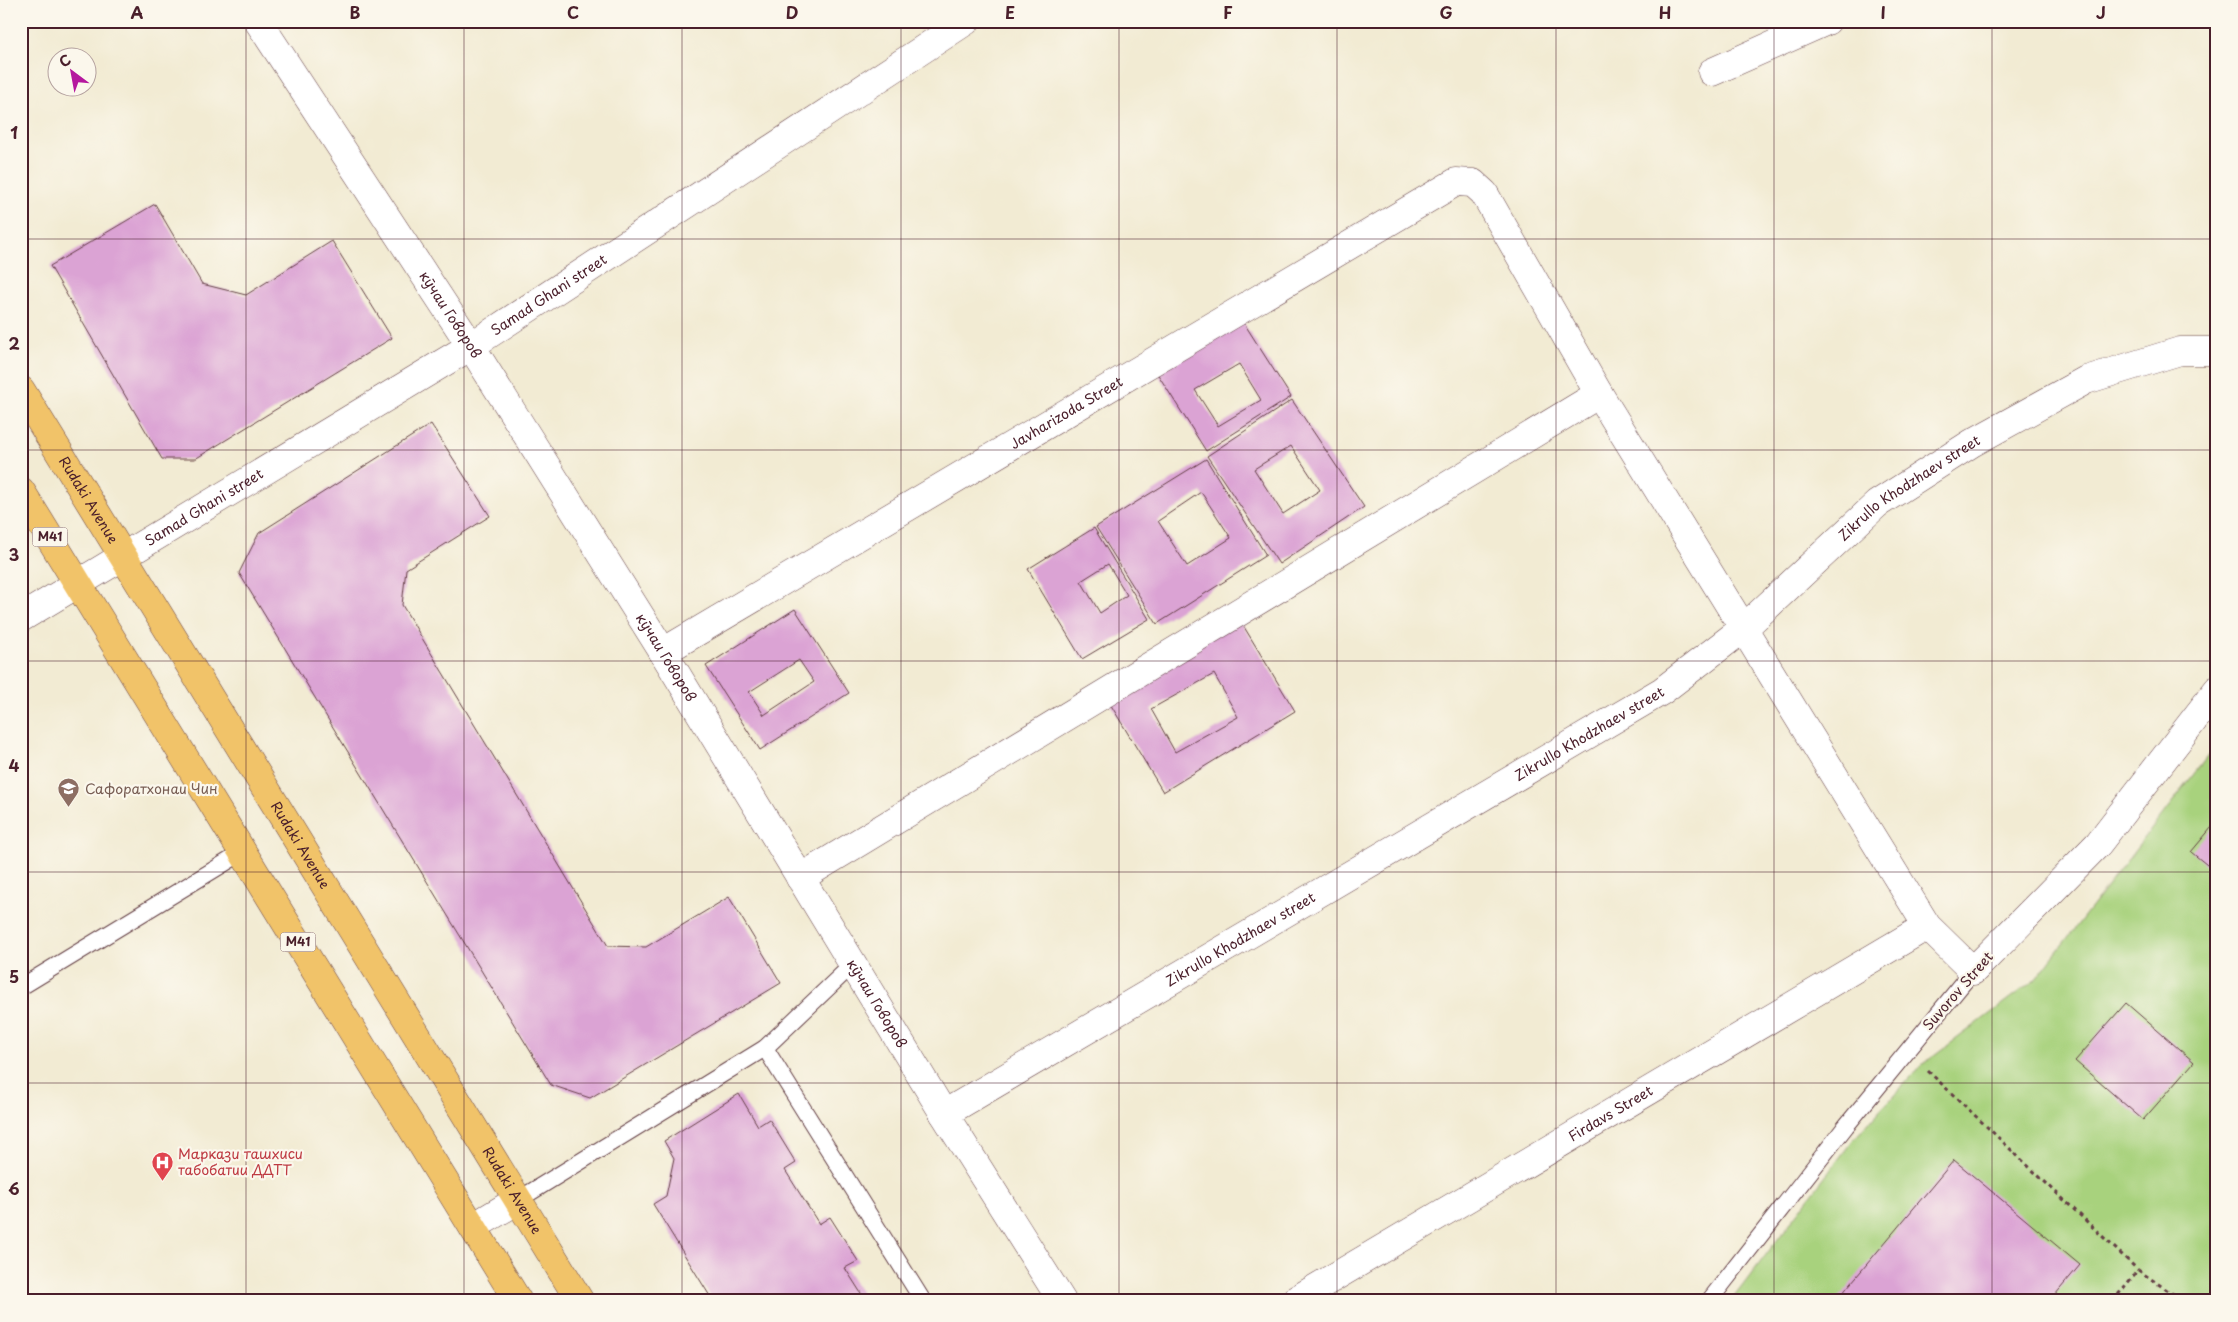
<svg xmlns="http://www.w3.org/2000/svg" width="2238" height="1322" font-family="'Playpen Sans',sans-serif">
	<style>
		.green { fill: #a8d27d; stroke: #797854 }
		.building { fill: #dba3d4; fill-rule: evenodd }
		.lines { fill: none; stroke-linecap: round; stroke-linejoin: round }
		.lane-casing { stroke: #633e44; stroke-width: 18 }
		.street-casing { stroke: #633e44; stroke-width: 29 }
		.highway-casing { stroke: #633e44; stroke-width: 29 }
		.path { stroke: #633e44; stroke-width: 3; stroke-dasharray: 4 4; stroke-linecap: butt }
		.lane { stroke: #fff; stroke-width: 16 }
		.street { stroke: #fff; stroke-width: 28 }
		.highway { stroke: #f1c369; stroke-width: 28 }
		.grid { fill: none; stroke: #4a1f2b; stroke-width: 1; stroke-opacity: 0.55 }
		.labels { text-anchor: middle; stroke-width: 4.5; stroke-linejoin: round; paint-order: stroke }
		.shield { fill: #fbf7ec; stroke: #7f6065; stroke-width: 1 }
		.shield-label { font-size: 12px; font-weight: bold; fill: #4a1f2b }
		.street-label { font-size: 14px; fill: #4a1f2b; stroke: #fbf7ec }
		.education-label { font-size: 14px; fill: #785e54; stroke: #fbf7ec; text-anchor: start }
		.health-label { font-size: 14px; fill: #be3a42; stroke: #fbf7ec; text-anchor: start }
		.neatline { fill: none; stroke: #4a1f2b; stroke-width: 2 }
		.grid-label { font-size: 16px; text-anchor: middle; font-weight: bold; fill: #4a1f2b }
	</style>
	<rect width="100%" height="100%" fill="#fbf7ec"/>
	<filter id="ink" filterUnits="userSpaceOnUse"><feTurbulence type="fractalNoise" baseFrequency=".02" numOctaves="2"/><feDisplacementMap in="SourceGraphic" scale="10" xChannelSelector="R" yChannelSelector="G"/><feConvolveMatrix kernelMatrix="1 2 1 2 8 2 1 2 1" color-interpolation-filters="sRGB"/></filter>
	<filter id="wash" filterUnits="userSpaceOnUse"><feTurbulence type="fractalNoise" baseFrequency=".0096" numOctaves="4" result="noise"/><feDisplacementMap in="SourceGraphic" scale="20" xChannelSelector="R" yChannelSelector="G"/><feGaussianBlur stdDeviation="1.12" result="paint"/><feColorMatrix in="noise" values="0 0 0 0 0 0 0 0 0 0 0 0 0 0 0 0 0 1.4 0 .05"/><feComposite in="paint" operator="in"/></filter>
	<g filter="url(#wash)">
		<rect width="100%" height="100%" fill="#f2ebd3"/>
		<path class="green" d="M2217,744V1301H1731L1853,1140L1923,1064L2035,980Z"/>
		<g id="blocks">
			<g class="building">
				<path d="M155,204L202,284L246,295L332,241L392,338L195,459H162L50,266Z"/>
				<path d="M1242,320L1291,397L1206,451L1157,373ZM1239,364L1261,400L1218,426L1195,390Z"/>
				<path d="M1292,400L1364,507L1279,564L1207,456ZM1291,446L1320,490L1283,514L1254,469Z"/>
				<path d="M431,424L490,516L406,569L402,605L608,946L646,947L729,897L781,983L590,1098L551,1085L239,573L259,533Z"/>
				<path d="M1206,459L1266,555L1157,624L1096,527ZM1201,492L1231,538L1187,566L1158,521Z"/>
				<path d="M1094,528L1149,619L1082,659L1028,569ZM1108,564L1127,595L1100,613L1081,581Z"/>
				<path d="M795,609L849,693L760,750L706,666ZM799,660L814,682L764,715L749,692Z"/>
				<path d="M1238,617L1295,711L1163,792L1106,697ZM1214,674L1238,717L1175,752L1151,709Z"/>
				<path d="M2217,821V873L2191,852Z"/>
				<path d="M2126,1003L2194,1062L2143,1120L2075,1061Z"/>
				<path d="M739,1094L758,1126L769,1119L796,1163L785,1170L819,1224L830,1217L858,1261L845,1268L866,1301H713L653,1204L666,1196L674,1158L664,1141Z"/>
				<path d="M1954,1160L2080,1265L2050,1301H1836Z"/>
			</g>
		</g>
	</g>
	<g filter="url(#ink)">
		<use href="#blocks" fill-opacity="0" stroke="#633e44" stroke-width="1"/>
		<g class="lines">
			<defs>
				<g id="lane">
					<path d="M21,987L243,852"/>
					<path d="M765,1048L923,1301"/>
					<path d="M518,1200L765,1048L852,965"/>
					<path d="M1709,1301L1846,1126L1973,971"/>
				</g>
				<g id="street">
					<path id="s1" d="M258,21L471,346L663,652L944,1114L1062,1301"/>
					<path d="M1712,72L1827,21"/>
					<path id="s2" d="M21,618L471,346L966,21"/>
					<path id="s3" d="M663,652L1456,182L1473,183L1484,193L1599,394L1927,926L1973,971L2098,844L2217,690"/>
					<path d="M800,878L1599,394"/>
					<path id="s4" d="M944,1114L1662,691L1744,628L1877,504L1972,443L2086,380L2180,351H2217"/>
					<path d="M473,1227L518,1200"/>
					<path id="s5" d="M1294,1301L1927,926"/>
				</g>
				<g id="highway">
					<path id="s6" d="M21,390L580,1301"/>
					<path d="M21,491L518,1301"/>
				</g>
			</defs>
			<use href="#lane" class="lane-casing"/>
			<use href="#street" class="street-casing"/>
			<use href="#highway" class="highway-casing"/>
			<g class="path">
				<path d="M1928,1071L2138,1270"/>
				<path d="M2113,1301L2138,1270L2183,1301"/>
			</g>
			<use href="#lane" class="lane"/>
			<use href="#street" class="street"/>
			<use href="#highway" class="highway"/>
		</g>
	</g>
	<path class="grid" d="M246,21V1301M464,21V1301M682,21V1301M901,21V1301M1119,21V1301M1337,21V1301M1556,21V1301M1774,21V1301M1992,21V1301M21,239H2217M21,450H2217M21,661H2217M21,872H2217M21,1083H2217"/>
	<defs>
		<symbol id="school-pin" viewBox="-11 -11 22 30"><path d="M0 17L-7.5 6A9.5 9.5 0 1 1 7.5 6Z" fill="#8d6e63" stroke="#fbf7ec"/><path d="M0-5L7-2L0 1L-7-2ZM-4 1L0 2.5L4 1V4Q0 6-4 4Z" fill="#fff"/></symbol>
		<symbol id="hospital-pin" viewBox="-11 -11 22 30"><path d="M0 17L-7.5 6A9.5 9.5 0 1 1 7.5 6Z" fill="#e0444e" stroke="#fbf7ec"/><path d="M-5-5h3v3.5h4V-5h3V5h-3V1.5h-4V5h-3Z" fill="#fff"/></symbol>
	</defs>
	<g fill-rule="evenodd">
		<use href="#school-pin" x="56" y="776" width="25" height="34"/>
		<use href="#hospital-pin" x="150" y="1150" width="25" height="34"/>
	</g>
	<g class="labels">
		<g class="shield">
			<rect x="32.5" y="527.5" width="35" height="19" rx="4"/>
			<rect x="280.5" y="932.5" width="35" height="19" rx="4"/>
		</g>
		<g class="shield-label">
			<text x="50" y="541">M41</text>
			<text x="298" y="946">M41</text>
		</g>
		<g class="street-label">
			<text dy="5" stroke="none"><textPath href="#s2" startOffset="619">Samad Ghani street</textPath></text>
			<text dy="5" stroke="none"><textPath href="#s1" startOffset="351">кӯчаи Говоров</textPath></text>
			<text dy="5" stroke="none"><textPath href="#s3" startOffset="469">Javharizoda Street</textPath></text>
			<text dy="5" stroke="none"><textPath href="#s4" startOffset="1154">Zikrullo Khodzhaev street</textPath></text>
			<text dy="5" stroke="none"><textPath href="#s6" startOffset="129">Rudaki Avenue</textPath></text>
			<text dy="5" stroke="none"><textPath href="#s2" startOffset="214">Samad Ghani street</textPath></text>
			<text dy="5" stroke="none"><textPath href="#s1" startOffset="756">кӯчаи Говоров</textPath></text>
			<text dy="5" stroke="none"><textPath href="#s4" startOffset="749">Zikrullo Khodzhaev street</textPath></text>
			<text dy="5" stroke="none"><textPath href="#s6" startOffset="534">Rudaki Avenue</textPath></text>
			<text dy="5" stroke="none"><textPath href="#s4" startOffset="344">Zikrullo Khodzhaev street</textPath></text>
			<text transform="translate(1958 991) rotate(-49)" y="5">Suvorov Street</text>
			<text dy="5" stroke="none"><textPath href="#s1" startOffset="1161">кӯчаи Говоров</textPath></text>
			<text dy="5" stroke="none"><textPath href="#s5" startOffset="368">Firdavs Street</textPath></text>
			<text dy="5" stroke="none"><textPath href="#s6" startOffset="939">Rudaki Avenue</textPath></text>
		</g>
		<g class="education-label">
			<text x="85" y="794">Сафоратхонаи Чин</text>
		</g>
		<g class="health-label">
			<text x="178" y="1159">Маркази ташхиси<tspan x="178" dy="16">табобатии ДДТТ</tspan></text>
		</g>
	</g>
	<rect width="2238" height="1322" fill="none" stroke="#fbf7ec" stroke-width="55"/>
	<g transform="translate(72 72) rotate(328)"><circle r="24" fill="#fbf7ec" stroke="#b4a19f"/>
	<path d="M0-4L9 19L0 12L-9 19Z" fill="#b5179e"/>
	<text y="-8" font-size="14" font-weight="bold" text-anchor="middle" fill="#4a1f2b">С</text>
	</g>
	<rect x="28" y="28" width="2182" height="1266" class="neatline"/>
	<g class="grid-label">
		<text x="137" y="19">A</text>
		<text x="355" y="19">B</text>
		<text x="573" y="19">C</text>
		<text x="792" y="19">D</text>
		<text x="1010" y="19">E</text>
		<text x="1228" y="19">F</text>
		<text x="1446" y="19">G</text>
		<text x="1665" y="19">H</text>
		<text x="1883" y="19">I</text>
		<text x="2101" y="19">J</text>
		<text x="14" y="139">1</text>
		<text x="14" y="350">2</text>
		<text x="14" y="561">3</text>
		<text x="14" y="772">4</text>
		<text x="14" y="983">5</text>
		<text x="14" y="1195">6</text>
	</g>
</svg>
